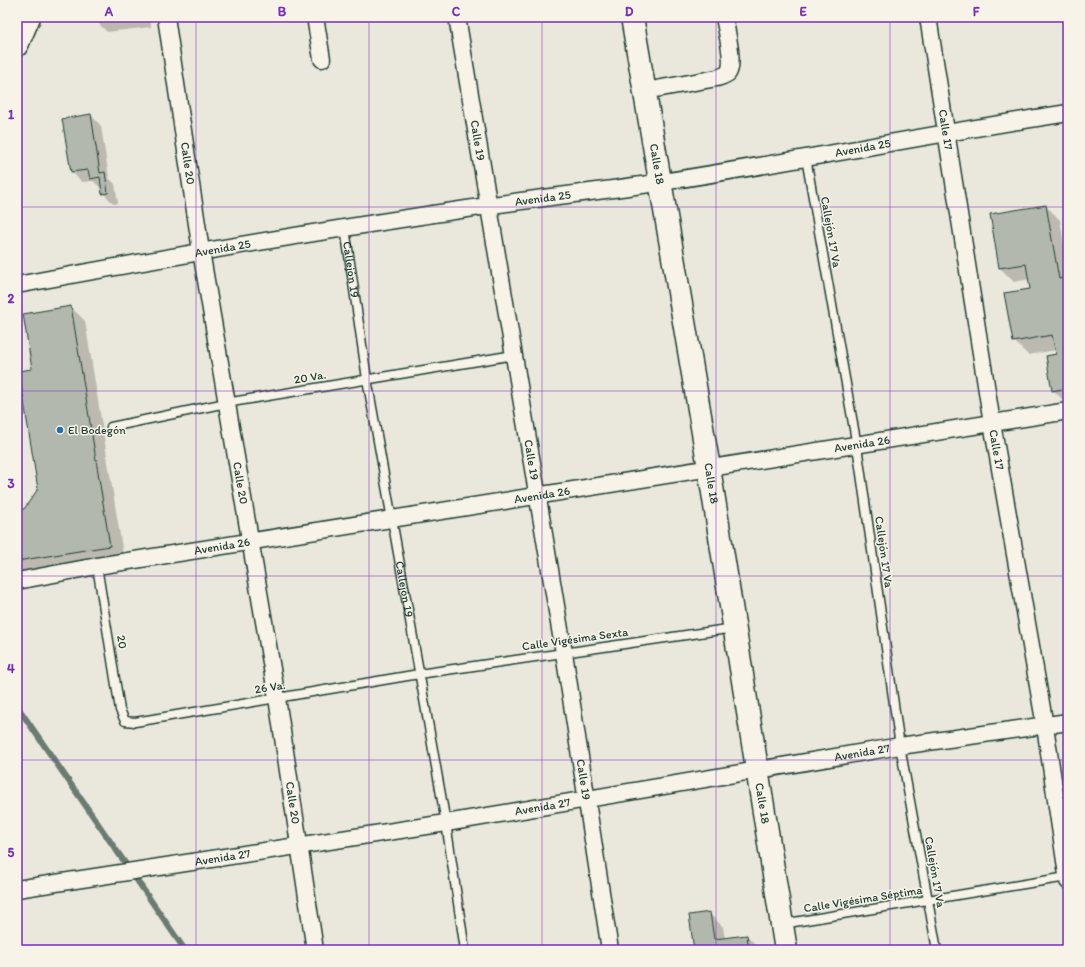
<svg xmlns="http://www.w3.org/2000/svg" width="1085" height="967" font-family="Itim,sans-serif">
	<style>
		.shadow { fill: #0003 }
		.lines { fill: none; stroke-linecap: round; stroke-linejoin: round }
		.stream { stroke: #6a7c72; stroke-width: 6 }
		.building { fill: #b2b8ae; stroke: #1f3d34 }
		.lane-casing { stroke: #1f3d34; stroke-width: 11 }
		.street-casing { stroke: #1f3d34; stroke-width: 19 }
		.secondary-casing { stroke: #1f3d34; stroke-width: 25 }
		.primary-casing { stroke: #1f3d34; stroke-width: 25 }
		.lane { stroke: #f7f3e8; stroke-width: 8 }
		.street { stroke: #f7f3e8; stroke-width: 16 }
		.secondary { stroke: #f7f3e8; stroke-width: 22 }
		.primary { stroke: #f7f3e8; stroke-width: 22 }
		.grid { fill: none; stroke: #7b2cbf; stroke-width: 1; stroke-opacity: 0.55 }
		.poi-dot { fill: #1f6fb2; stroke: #f7f3e8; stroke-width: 1.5 }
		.labels { text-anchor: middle; stroke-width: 3; stroke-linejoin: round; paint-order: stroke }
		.street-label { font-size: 12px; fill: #1f3d34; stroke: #f7f3e8 }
		.poi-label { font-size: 12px; fill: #1f3d34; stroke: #f7f3e8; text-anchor: start }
		.neatline { fill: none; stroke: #7b2cbf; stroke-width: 1.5 }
		.grid-label { font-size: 13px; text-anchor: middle; font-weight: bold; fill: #7b2cbf }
	</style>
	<rect width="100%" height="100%" fill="#eae8dd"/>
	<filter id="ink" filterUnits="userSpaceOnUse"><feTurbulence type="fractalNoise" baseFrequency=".025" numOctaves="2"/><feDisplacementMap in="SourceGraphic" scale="8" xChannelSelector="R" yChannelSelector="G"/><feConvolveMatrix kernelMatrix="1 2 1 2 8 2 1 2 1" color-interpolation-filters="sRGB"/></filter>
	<g filter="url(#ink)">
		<g class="shadow">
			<path d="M98,17H150L151,27L107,32L97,22Z"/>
			<path d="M91,115L101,126L109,178L115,184L118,203L114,204L103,193L102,189L93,181L82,182L72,172Z"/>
			<path d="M1046,206L1060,220L1068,269L1067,404L1053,390L1056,350L1028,355L1014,341L1031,290L1030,279L1014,282L1000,268Z"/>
			<path d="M71,307L85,321L124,560L17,577V511L25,509L39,489L33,370Z"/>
			<path d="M709,913L723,927L725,939L747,936L761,950H695Z"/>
		</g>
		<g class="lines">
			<path class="stream" d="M17,706L185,950"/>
		</g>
		<g class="building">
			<path d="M97,17H137L96,22Z"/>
			<path d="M91,114L100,173L105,172L108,193L102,194L100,177L90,179L88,170L71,172L62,119Z"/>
			<path d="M1046,205L1059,279L1068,277V388L1052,391L1046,356L1056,354L1052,335L1013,342L1004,293L1030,289L1026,264L999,268L990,214Z"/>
			<path d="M71,306L110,546L17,561V510L24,509L38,489L19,371L32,369L23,314Z"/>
			<path d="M710,912L714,939L747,935L749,950H694L689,915Z"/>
		</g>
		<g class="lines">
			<defs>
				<g id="lane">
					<path d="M806,158L857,446L900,746L937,950"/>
					<path id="s1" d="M345,228L367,379L446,823L465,950"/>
					<path d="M111,427L226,403L514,355"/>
					<path d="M97,566L120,710L125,721L135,722L419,674L734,628"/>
					<path d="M782,924L1067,877"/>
				</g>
				<g id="street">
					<path id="s2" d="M166,17L201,251L277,698L315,950"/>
					<path d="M315,17L322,59"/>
					<path id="s3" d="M457,17L564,653L610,950"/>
					<path id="s4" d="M928,17L992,423L1045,726L1068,881"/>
					<path d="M645,91L717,78C720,77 726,75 728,73C735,64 726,28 724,17"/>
					<path id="s5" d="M17,285C173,256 330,229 487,206C545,197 603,191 662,182C797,161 932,134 1068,113"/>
					<path id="s6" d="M17,581L97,566L1068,411"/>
					<path id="s7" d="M17,889L446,823L900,746L1068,722"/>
				</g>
				<g id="secondary">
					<path id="s8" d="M632,17L709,468L786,950"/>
				</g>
				<path id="primary" d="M17,45L29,17"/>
			</defs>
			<use href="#lane" class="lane-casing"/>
			<use href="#street" class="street-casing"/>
			<use href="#secondary" class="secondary-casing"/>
			<use href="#primary" class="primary-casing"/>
			<use href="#lane" class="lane"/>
			<use href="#street" class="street"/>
			<use href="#secondary" class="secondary"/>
			<use href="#primary" class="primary"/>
		</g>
	</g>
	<path class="grid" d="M196,17V950M369,17V950M542,17V950M716,17V950M890,17V950M17,207H1068M17,391H1068M17,576H1068M17,760H1068"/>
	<circle class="poi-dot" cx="60" cy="430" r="4"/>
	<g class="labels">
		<g class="street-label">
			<text dy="4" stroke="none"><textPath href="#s4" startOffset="114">Calle 17</textPath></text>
			<text dy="4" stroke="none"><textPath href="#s3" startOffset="125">Calle 19</textPath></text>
			<text dy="4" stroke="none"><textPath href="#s5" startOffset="857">Avenida 25</textPath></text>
			<text dy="4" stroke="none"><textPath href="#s2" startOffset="148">Calle 20</textPath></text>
			<text dy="4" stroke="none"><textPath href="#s8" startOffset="149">Calle 18</textPath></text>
			<text dy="4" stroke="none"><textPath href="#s5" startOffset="533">Avenida 25</textPath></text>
			<text transform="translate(831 232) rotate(80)" y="4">Callejón 17 Va</text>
			<text dy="4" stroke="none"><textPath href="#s5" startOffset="209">Avenida 25</textPath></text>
			<text dy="4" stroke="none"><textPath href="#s1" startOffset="42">Callejón 19</textPath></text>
			<text transform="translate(310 377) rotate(-10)" y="4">20 Va.</text>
			<text dy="4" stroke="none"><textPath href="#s6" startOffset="856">Avenida 26</textPath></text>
			<text dy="4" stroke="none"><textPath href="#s4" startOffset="438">Calle 17</textPath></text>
			<text dy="4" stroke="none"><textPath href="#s3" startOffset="449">Calle 19</textPath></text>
			<text dy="4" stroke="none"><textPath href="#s8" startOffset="473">Calle 18</textPath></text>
			<text dy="4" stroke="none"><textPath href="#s2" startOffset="472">Calle 20</textPath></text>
			<text dy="4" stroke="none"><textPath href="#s6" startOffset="532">Avenida 26</textPath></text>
			<text dy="4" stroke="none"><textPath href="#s6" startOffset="208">Avenida 26</textPath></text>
			<text transform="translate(884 552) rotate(82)" y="4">Callejón 17 Va</text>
			<text dy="4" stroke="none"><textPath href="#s1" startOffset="366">Callejón 19</textPath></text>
			<text transform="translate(575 639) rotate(-8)" y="4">Calle Vigésima Sexta</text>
			<text transform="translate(122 642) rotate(81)" y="4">20</text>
			<text transform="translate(270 687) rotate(-9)" y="4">26 Va.</text>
			<text dy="4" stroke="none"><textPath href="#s7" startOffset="856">Avenida 27</textPath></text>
			<text dy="4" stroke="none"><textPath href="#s3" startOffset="773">Calle 19</textPath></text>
			<text dy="4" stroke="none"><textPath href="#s2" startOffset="796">Calle 20</textPath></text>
			<text dy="4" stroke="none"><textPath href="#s8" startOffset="797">Calle 18</textPath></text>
			<text dy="4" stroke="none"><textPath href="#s7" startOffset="532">Avenida 27</textPath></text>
			<text dy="4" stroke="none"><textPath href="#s7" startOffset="208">Avenida 27</textPath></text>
			<text transform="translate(935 872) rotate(80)" y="4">Callejón 17 Va</text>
			<text transform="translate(863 899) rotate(-9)" y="4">Calle Vigésima Séptima</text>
		</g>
		<g class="poi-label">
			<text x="68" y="434">El Bodegón</text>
		</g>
	</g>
	<rect width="1085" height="967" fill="none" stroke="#f7f3e8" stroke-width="44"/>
	<rect x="22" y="22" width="1041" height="923" class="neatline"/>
	<g class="grid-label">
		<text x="109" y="16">A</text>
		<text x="282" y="16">B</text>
		<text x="456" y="16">C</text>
		<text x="629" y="16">D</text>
		<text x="803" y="16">E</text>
		<text x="976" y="16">F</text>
		<text x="11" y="119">1</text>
		<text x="11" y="303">2</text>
		<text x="11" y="488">3</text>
		<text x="11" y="673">4</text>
		<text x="11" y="857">5</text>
	</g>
</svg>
